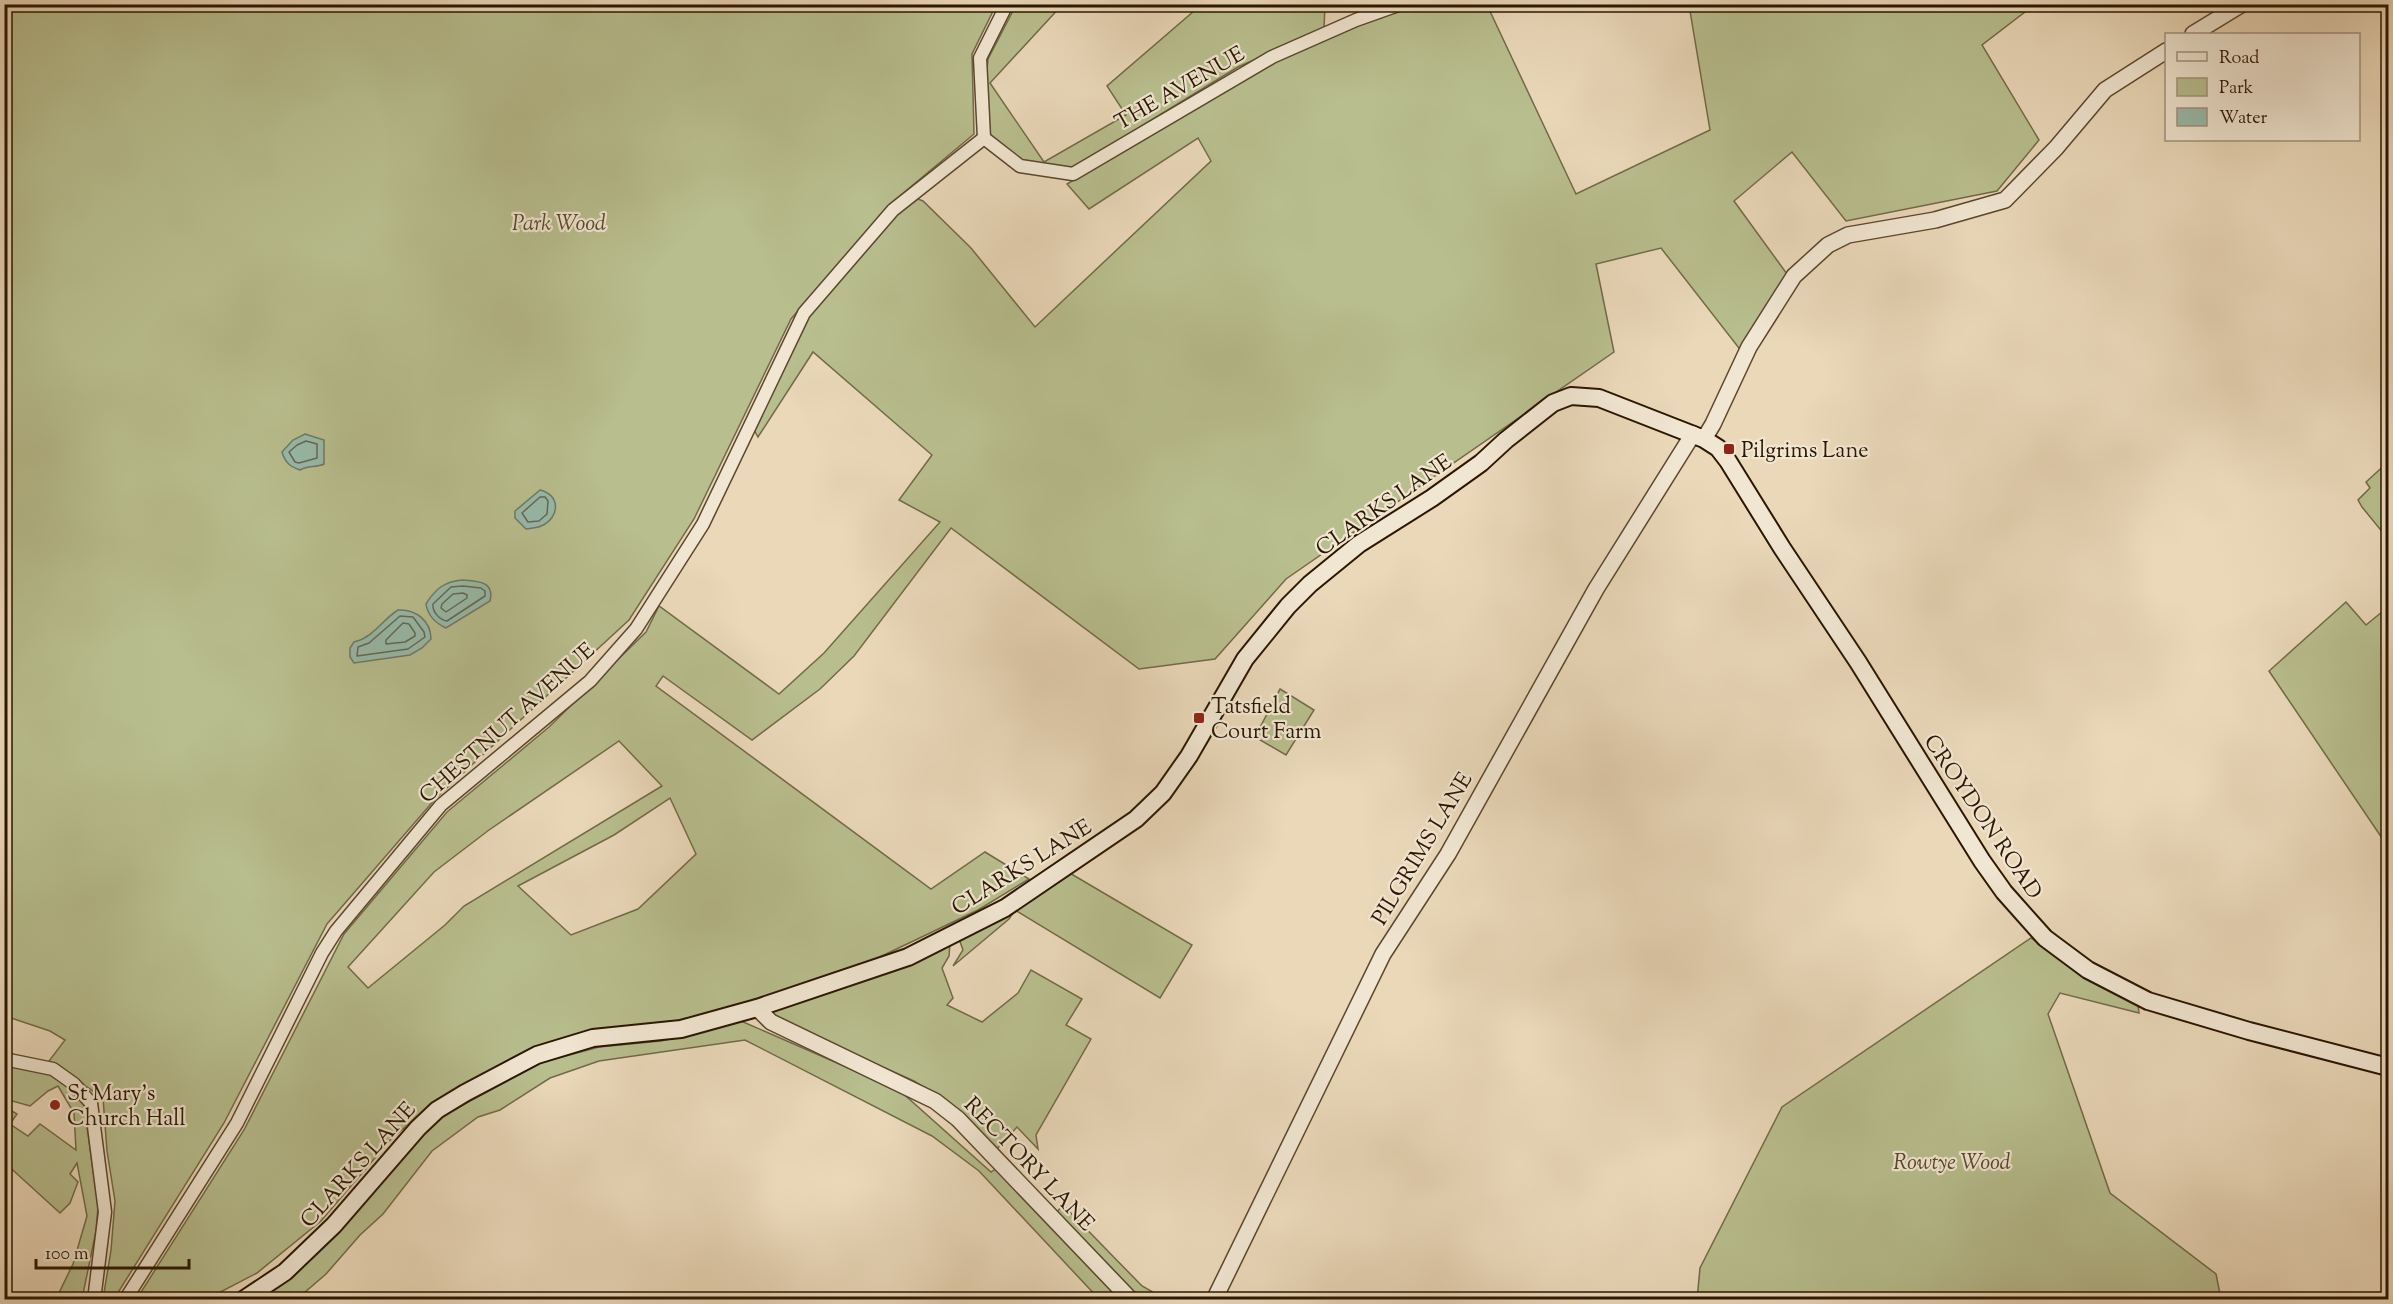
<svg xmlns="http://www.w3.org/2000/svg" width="2393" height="1304" font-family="'Sorts Mill Goudy',serif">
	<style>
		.green { fill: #b8be8e; stroke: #726a47; stroke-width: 1.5; fill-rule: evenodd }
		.water { fill: #98bbab; stroke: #6c7967; stroke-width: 1.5 }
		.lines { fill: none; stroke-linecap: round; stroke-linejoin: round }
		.shore { stroke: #626856; stroke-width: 1.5 }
		.minor-casing { stroke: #5b462e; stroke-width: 15 }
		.tertiary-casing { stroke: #5b462e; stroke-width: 18 }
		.secondary-casing { stroke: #2b1600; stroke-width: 20 }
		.minor { stroke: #f1e6d2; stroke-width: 12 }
		.tertiary { stroke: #f1e6d2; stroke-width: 15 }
		.secondary { stroke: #f1e6d2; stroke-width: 16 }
		.poi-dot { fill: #8f2418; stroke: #f1e6d2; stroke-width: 2 }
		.labels { text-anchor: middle; stroke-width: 4.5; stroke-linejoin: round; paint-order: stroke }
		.street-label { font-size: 22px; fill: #2b1600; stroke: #f1e6d2 }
		.park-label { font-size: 22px; font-style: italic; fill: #55482b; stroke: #f1e6d2 }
		.poi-label { font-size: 22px; fill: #2b1600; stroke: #f1e6d2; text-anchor: start }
	</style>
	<rect width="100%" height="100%" fill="#ead8b9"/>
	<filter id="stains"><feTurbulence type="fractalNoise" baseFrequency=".00333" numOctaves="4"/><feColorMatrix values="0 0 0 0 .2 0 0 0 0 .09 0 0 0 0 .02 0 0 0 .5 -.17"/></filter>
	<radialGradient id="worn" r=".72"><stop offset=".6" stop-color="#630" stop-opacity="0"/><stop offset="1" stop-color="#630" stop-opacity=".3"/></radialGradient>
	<g class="green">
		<path d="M4,5H996L972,54L974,134L889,205L791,319L694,519L629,620L436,798L327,924L224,1123L114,1299H103L111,1250L115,1201L107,1151L103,1098L49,1061L65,1040L50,1031L5,1016Z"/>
		<path d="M1016,5H1062L990,83L1044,162L1126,115L1107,86L1201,5H1325L1324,29L1238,67L1073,168L1024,162L989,137L985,89L988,59Z"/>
		<path d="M1410,5H1487L1576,194L1710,130L1689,5H2034L1982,45L2039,140L1997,191L1846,221L1792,152L1734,201L1787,274L1742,352L1661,248L1596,264L1614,352L1286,579L1215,659L1139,669L951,528L854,656L820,689L752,740L663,676L656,686L931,889L985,852L1029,879L978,910L859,967L745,1006L682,1021L539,1046L473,1080L433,1104L392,1138L321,1221L257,1273L207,1299L136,1300L244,1130L344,934L447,812L549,727L646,632L659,606L779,694L824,653L940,522L899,500L932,455L813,352L758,437L753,428L809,317L897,215L918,199L923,201L971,248L1035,327L1211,161L1198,138L1089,209L1067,184L1292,52ZM619,741L662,786L464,906L445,925L368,988L348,967L434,872L489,830ZM670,798L696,854L638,909L571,935L518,886L614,835Z"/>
		<path d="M2388,462V539L2362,507L2358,500L2370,488L2366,482Z"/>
		<path d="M2346,602L2366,625L2388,607V847L2269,671Z"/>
		<path d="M1280,689L1314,710L1286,755L1255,737Z"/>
		<path d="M1068,872L1192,945L1160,998L1015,910L1009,919L953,966L963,950L959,939Z"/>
		<path d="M2031,938L2085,976L2138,1005L2139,1013L2060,993L2048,1014L2110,1193L2216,1274L2221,1299L1697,1300L1700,1268L1782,1107Z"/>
		<path d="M950,943L949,956L942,968L953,998L947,1005L982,1022L1018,993L1031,970L1082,999L1066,1025L1091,1039L1036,1135L1038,1149L1017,1127L996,1150L929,1090L914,1081L815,1037L768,1011Z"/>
		<path d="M741,1021L899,1090L991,1172L997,1168L1125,1299H1099L979,1171L932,1136L745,1040L599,1061L550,1078L500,1110L478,1117L432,1151L383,1214L360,1235L326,1274L297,1299L254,1300L435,1120L540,1063L599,1047L661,1041Z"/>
		<path d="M5,1065L45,1072L64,1083L84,1105L98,1206L96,1231L82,1299H56L73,1264L87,1216L77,1163L70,1174L78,1182L70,1203L60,1213L5,1163V1107L17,1114L10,1124L28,1136L40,1124L76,1150L74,1113L58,1086L48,1091L30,1106L5,1099Z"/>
		<path d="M1063,1205L1142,1286L1165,1299H1139L1056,1213Z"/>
	</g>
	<g class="water">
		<path d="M305,434L324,440V464C316,468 308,465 300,470C291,467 285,463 282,452L293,440Z"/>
		<path d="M540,490C561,495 560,518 541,526C537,528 531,528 526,529L515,518V511Z"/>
		<path d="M463,580C477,581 495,581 490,601L446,628C435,623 428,616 426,604C435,589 445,581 463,580Z"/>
		<path d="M398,610C416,609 431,621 431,639L422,648L410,655L354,663L350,657V648L354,642C374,637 382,620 398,610Z"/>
	</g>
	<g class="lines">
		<g class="shore">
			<path d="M306,441L317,444V458L299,463L295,462L289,452L297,445Z"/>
			<path d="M540,497H545L548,501L547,514L539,521L528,522L522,513Z"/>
			<path d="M463,586L481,588L485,591V596L447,621C440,620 432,612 433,604L451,587Z"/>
			<path d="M463,593L467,595V598L446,612L441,608L442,604L453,594Z"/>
			<path d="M400,616L413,617L424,632L425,637L408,649L357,656L358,647L369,643Z"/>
			<path d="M403,623L409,624L415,633V636L405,642L386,644V640Z"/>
		</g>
		<defs>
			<g id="minor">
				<path d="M984,138L1020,166L1073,174L1272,57L1356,20L1401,4"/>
				<path d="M984,138L980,58L1007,4"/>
				<path d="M4,1059L53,1069L74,1084L91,1103L105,1212L94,1300"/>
				<path d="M125,1300L237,1123L322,953L336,931L441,805L590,681L636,629L703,524L804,313L893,210L984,138"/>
			</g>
			<g id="tertiary">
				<path d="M2193,34L2242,4"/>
				<path d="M1704,439L1713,424L1749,347L1794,276L1828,245L1848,235L1935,220L2005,200L2056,148L2105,90L2166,51"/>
				<path d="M757,1008L771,1022L935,1101L958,1119L1131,1300"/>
				<path d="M1214,1300L1383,954L1448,854L1596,589L1693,434"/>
			</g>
			<path id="secondary" d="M243,1300L285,1272L334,1225L418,1128L437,1110L465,1093L537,1055L593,1038L681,1029L757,1008L908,957L1005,908L1136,819L1163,793L1189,756L1245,659L1288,606L1310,584L1359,544L1432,498L1481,463L1506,440L1553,403L1571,396L1599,398L1704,439L1718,448L1728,461L1782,548L1858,662L1982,861L2004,892L2045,938L2088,970L2148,1001L2249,1031L2388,1067"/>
		</defs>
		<use href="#minor" class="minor-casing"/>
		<use href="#tertiary" class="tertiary-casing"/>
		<use href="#secondary" class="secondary-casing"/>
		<use href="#minor" class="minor"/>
		<use href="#tertiary" class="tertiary"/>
		<use href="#secondary" class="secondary"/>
	</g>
	<g class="poi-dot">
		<rect x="1723" y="443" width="12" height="12" rx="3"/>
		<rect x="1193" y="712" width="12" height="12" rx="3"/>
		<circle cx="55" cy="1105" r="6"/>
	</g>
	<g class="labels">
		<g class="street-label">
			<text transform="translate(1179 87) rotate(-30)" y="8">THE AVENUE</text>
			<text transform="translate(1383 504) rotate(-35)" y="8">CLARKS LANE</text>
			<text transform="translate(506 722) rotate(-42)" y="8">CHESTNUT AVENUE</text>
			<text transform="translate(1984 816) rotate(56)" y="8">CROYDON ROAD</text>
			<text transform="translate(1421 848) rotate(-59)" y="8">PILGRIMS LANE</text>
			<text transform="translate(1021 866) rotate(-32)" y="8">CLARKS LANE</text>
			<text transform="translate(1030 1163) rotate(46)" y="8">RECTORY LANE</text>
			<text transform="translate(357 1164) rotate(-48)" y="8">CLARKS LANE</text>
		</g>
		<g class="park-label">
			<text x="559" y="230">Park Wood</text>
			<text x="1952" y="1169">Rowtye Wood</text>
		</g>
		<g class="poi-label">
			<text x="1741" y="457">Pilgrims Lane</text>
			<text x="1211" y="713">Tatsfield<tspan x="1211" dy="25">Court Farm</tspan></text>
			<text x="67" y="1100">St Mary's<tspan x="67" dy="25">Church Hall</tspan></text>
		</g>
	</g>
	<rect width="2393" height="1304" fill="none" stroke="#ead8b9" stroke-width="24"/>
	<rect x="6" y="6" width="2381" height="1292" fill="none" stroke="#2b1600" stroke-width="3"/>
	<rect x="12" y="12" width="2369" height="1280" fill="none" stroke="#2b1600" stroke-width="1.5"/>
	<rect x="2165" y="33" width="195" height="108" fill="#f1e6d2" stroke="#a2937e" stroke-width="1.5"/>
	<rect x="2177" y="52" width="30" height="9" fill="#f1e6d2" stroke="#a2937e" stroke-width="1.5"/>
	<text x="2219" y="63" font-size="18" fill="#2b1600">Road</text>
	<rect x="2177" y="78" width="30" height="18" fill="#b8be8e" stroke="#a2937e" stroke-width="1.5"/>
	<text x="2219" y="93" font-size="18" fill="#2b1600">Park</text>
	<rect x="2177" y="108" width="30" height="18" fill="#98bbab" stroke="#a2937e" stroke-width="1.5"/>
	<text x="2219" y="123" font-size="18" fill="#2b1600">Water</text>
	<path d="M36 1259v9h153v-9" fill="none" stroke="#2b1600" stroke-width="3"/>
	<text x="45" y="1259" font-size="18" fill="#2b1600" stroke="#f1e6d2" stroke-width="4.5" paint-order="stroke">100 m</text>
	<rect width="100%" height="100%" filter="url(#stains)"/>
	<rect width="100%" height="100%" fill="url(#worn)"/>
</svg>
